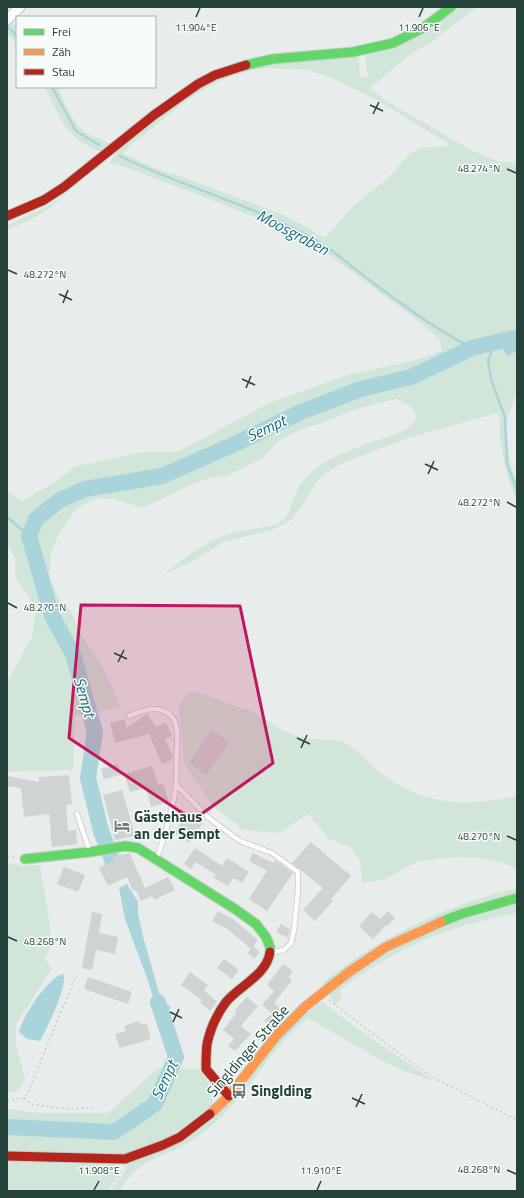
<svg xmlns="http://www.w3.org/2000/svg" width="524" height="1198" font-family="'Titillium Web',sans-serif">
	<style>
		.green { fill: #d1e6d8; fill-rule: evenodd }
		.water { fill: #a9d4db }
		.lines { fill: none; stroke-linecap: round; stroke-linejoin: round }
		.stream { stroke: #a9d4db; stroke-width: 2.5 }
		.river { stroke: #a9d4db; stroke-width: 16 }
		.building { fill: #cfd4d2 }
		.lane-casing { stroke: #c5cac8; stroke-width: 6 }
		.street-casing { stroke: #c5cac8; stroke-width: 11 }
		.fast-casing { stroke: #c3cbc8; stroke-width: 11 }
		.slow-casing { stroke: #c3cbc8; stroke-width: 11 }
		.jam-casing { stroke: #c3cbc8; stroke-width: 11 }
		.path { stroke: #c3ccca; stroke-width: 1.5; stroke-dasharray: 2 3; stroke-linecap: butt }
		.lane { stroke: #fcfcfc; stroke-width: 4.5 }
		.street { stroke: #fcfcfc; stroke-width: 9 }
		.fast { stroke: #63d668; stroke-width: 9 }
		.slow { stroke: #ff974d; stroke-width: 9 }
		.jam { stroke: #b3261e; stroke-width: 9 }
		.marked { fill: #c2185b; fill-opacity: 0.2; stroke: #c2185b; stroke-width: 3; stroke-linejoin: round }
		.ticks { fill: none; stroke: #24423a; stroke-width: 1.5 }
		.labels { text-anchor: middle; stroke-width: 3; stroke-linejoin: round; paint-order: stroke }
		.poi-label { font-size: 15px; font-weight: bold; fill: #24423a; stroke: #f7fbf9; text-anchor: start }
		.street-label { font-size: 15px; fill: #24423a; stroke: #f7fbf9 }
		.water-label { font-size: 16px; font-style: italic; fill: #1c6f80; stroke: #f7fbf9 }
		.ticks-label { font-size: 10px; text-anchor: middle; fill: #24423a; stroke: #f7fbf9; stroke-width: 3; stroke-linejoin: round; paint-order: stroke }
	</style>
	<rect width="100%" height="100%" fill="#e8edeb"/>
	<g class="green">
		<path d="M25,7H28L12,21L17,28V43L7,33V23Z"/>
		<path d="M459,7H477L433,41L408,56L370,88L388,102L471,150L497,161L517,163V332L498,340L507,356L517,351V391L507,419L506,429L510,463L517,482V502C508,480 503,460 500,437C499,428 503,419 497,413L408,438L340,464L322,476L317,481L303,504L290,521L272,530L224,542L195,560L163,575C185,557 208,539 236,532C251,527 266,530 280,522C292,514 291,501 297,490C299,486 302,482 306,478C325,455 373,442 401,432L411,426L416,419C416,408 406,403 396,399L353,410L319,424L300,430L278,441L263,458L226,476L209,478L193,484L142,508L115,499L97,498L76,509L58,535L50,557V579L59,599L71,612L83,638L100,662L113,688L120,708L75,716L73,770L7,772V683L30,640L32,639L35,612L29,597L15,577V559L7,542V491L22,501L54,483L74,467L141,452H177L269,403L347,375L412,361L442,351L440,340L416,319L317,246L295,235L250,215L123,166L110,163L117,151L199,87L256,65L359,56L360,78L368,77L365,55L439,23ZM270,68L307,70L332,78L379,101L447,143L448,146L420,148L409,155L387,179L353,206L325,238L322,237L310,229L284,215L180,176L163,171L123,154C130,144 144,135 155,126C190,97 223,71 270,68Z"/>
		<path d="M45,87H58C65,103 72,123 87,133C94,138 103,139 111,144L101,152C95,149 87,146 81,142C64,132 53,104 45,87Z"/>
		<path d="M64,196C48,211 28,222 7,230V225L39,211Z"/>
		<path d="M192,692C206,694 219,700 232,705C239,707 248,709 255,713C268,720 279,730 294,735C301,737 308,739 315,739C325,740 336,738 345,743C360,751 369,764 382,774C425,806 466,807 517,796V869L506,864L481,858L455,857L419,861L383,880L362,883L360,861L350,847L329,839L308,814L279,833L243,830L211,804L184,764L179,706L186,694Z"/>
		<path d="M7,863L24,866L40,865L50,926L51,947L45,959L52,969L16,1024V1045L25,1078L18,1091L7,1093Z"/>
		<path d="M517,888V894L477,905L327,983H322C363,949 412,923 461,905C479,898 498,893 517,888Z"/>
		<path d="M517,903V913C494,918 471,923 448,931C417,941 385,958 358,977C352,981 342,986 340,993L342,997L335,1004L330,997V991L393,949L450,923Z"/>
		<path d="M322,1002L368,1036L434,1081L404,1071L384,1062L308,1018C277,1042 258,1077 232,1106C221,1118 207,1130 193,1140C177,1152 155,1155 139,1168C131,1174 125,1183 119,1191H112L122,1175L127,1164L171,1146L282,1035L319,1003Z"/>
		<path d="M158,1068L198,1069L206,1078L212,1090V1104L210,1108L170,1139L126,1155L7,1152V1109L40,1113H108Z"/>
		<path d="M7,1159L78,1164L114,1163L120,1165L117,1176L107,1191H7Z"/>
	</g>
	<g class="water">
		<path d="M517,332V351L507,356L498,339Z"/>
		<path d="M127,884L138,902V914L144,940L160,996L170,1007L164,1028L159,1025C155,993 139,958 128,927C123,915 122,901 119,888Z"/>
		<path d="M63,974C69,984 46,1030 40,1041L27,1039L19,1032C22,1017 48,977 63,974Z"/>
	</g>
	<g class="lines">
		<g class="stream">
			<path d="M7,26L17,36"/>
			<path d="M52,87L76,131L99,145"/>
			<path d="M120,156C184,188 255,205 317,241C334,251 349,264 364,276C399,302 433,328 472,348"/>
			<path d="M495,343L488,360L491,379L505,417L507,464L517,490"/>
			<path d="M7,517L29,536"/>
		</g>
		<g class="river">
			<path d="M113,862L101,831L88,778L95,732L73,654L52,616L29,536L36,519L60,500L85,489L162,476L237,443L301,412L361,389L411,377L472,348L517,337"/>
			<path d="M7,1127L114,1132L155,1104L176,1057L158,1002"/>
		</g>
	</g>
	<g class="building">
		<path d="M147,714L156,727L166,723L172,736L165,739L173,757L170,761L162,764L149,734L115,743L110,723L125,719L127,728Z"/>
		<path d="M212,730L229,742L206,775L189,763Z"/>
		<path d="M118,764L121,775L104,779L101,769Z"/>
		<path d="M152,766L158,784L163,783L169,802L151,807L146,788L130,792L124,774Z"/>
		<path d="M69,775L72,804L66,805L68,831L76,830L77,844L52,847L49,814L24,817L21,788L7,786V776L39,782V777Z"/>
		<path d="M122,790L135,836L115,840L103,795Z"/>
		<path d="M181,809L203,823L189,843L174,833L182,822L175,817Z"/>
		<path d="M311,842L351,876L331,899L333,901L315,921L303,910L323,888L292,863Z"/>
		<path d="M195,848L222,866L227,858L249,872L242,883L233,878L228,886L214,878L216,875L196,862L191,869L184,864Z"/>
		<path d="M253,853L273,863L275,860L293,873L267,911L249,899L267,871L249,861Z"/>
		<path d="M125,854H130L145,888L168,877L175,890L154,900L152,896L141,901L136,890L133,891L127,877L108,886L99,868L115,860L113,856Z"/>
		<path d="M64,867L85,875L78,892L57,884Z"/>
		<path d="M218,911L234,920L258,940L251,949L226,928L212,921Z"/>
		<path d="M388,911L395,918L386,927L385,926L373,939L359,926L372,912L380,919Z"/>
		<path d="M92,912L102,914L99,933L118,937L115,954L96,950L92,970L82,968Z"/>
		<path d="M281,924L290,929L288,938L276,932Z"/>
		<path d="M253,946L260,952L254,959L248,953Z"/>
		<path d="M224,959L239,970L232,979L217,968Z"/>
		<path d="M283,964L293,971L288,977L292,980L274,1003L284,1012L271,1027L264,1021L272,1013L262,1005L274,991L267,985Z"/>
		<path d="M190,972L208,985L204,990L217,1002L210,1011L200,1002L202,1000L181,985Z"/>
		<path d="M88,977L132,992L128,1004L84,989Z"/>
		<path d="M247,997L258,1006L241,1026L251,1034L235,1051L228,1046L234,1039L223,1030L237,1012L235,1010Z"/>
		<path d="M139,1021L140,1024H147L151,1039L120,1048L115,1034L126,1031L124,1026Z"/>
	</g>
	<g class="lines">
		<defs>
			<g id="lane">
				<path d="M129,716C142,711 157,704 169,714C179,721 177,737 177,748C176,760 177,773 176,785C173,810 165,835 157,858"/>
				<path d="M176,785L210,819L240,841L272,853L298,872V890L294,930L291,943L284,950L270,953"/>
				<path d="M77,814L90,852"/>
			</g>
			<path id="street" d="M7,20L20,7"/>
			<g id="fast">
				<path d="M246,65L273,59L353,52L393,43L423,28L451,7"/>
				<path d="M25,859L90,852L125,846L138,848L235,909L256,924L266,937L270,947V952"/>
				<path d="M441,922L461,914L517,898"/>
			</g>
			<path id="slow" d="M210,1114L229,1096L277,1035L306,1006L349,972L386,947L441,922"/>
			<g id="jam">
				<path d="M7,216L44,200L64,187L154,115L198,84L215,75L246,65"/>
				<path d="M229,1096L206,1069C206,1061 206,1052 207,1044C210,1030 217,1014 226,1002C239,986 267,975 270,952"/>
				<path d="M7,1156L125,1159L163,1145L180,1137L210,1114"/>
			</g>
		</defs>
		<use href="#lane" class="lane-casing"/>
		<use href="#street" class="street-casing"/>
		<use href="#fast" class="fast-casing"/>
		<use href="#slow" class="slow-casing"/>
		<use href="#jam" class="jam-casing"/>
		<g class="path">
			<path d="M7,857L15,858"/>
			<path d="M329,1000L366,1029L430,1076L517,1120"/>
			<path d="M24,1098L31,1104L66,1109L93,1108"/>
			<path d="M7,1101L24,1098L28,1092L75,978"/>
			<path d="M110,1191L119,1176L121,1170"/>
		</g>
		<use href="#lane" class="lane"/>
		<use href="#street" class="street"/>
		<use href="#fast" class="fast"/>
		<use href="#slow" class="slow"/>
		<use href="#jam" class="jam"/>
	</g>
	<path class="marked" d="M81,605L240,606L273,763L193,820L69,738Z"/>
	<path class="ticks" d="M196,17L200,8M419,17L423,8M370,105L383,111M373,114L379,102M507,169L516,173M8,270L17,274M59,294L72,300M63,303L68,290M242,379L255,385M246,388L251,376M425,464L438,470M428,474L434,461M507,502L516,507M8,603L17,608M114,653L127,659M118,662L124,650M297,738L310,744M301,748L307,735M507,836L516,840M8,937L17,941M170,1012L182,1018M173,1022L179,1009M352,1098L365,1104M356,1107L362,1094M507,1170L516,1174M94,1190L99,1181M317,1190L321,1181"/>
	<defs>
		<symbol id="hotel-bare" viewBox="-9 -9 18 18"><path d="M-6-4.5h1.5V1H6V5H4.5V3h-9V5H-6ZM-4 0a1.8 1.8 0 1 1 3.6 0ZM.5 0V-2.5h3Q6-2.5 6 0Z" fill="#697e78" stroke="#f7fbf9" stroke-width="2.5" paint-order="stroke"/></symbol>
		<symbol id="bus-bare" viewBox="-9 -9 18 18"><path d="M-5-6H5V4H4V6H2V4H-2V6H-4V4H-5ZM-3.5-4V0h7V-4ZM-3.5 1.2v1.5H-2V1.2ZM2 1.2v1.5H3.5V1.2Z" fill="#697e78" stroke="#f7fbf9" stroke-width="2.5" paint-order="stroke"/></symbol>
	</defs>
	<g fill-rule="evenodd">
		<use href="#hotel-bare" x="111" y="815" width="22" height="22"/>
		<use href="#bus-bare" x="228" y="1080" width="22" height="22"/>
	</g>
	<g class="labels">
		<g class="poi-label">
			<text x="134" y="822">Gästehaus<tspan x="134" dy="17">an der Sempt</tspan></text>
			<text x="251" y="1096">Singlding</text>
		</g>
		<g class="street-label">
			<text transform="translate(248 1051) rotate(-49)" y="5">Singldinger Straße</text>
		</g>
		<g class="water-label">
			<text transform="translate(293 232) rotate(28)" y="6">Moosgraben</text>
			<text transform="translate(266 428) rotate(-25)" y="6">Sempt</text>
			<text transform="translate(85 697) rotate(74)" y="6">Sempt</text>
			<text transform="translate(164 1080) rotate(-65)" y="6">Sempt</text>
		</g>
	</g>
	<g class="ticks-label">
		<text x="196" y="31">11.904°E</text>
		<text x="419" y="31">11.906°E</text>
		<text x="479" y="172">48.274°N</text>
		<text x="45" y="278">48.272°N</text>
		<text x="479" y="506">48.272°N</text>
		<text x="45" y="611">48.270°N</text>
		<text x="479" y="840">48.270°N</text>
		<text x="45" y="945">48.268°N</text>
		<text x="479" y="1173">48.268°N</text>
		<text x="99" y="1174">11.908°E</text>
		<text x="321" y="1174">11.910°E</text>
	</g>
	<rect width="524" height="1198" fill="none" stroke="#24423a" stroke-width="16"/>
	<rect x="16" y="16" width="140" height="72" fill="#f7fbf9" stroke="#a3b1ad"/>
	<rect x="24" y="29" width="20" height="6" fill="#63d668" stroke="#a3b1ad"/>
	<text x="52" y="36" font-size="12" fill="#24423a">Frei</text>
	<rect x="24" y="49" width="20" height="6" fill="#ff974d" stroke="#a3b1ad"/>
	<text x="52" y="56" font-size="12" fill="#24423a">Zäh</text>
	<rect x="24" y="69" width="20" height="6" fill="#b3261e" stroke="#a3b1ad"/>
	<text x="52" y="76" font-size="12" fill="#24423a">Stau</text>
</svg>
